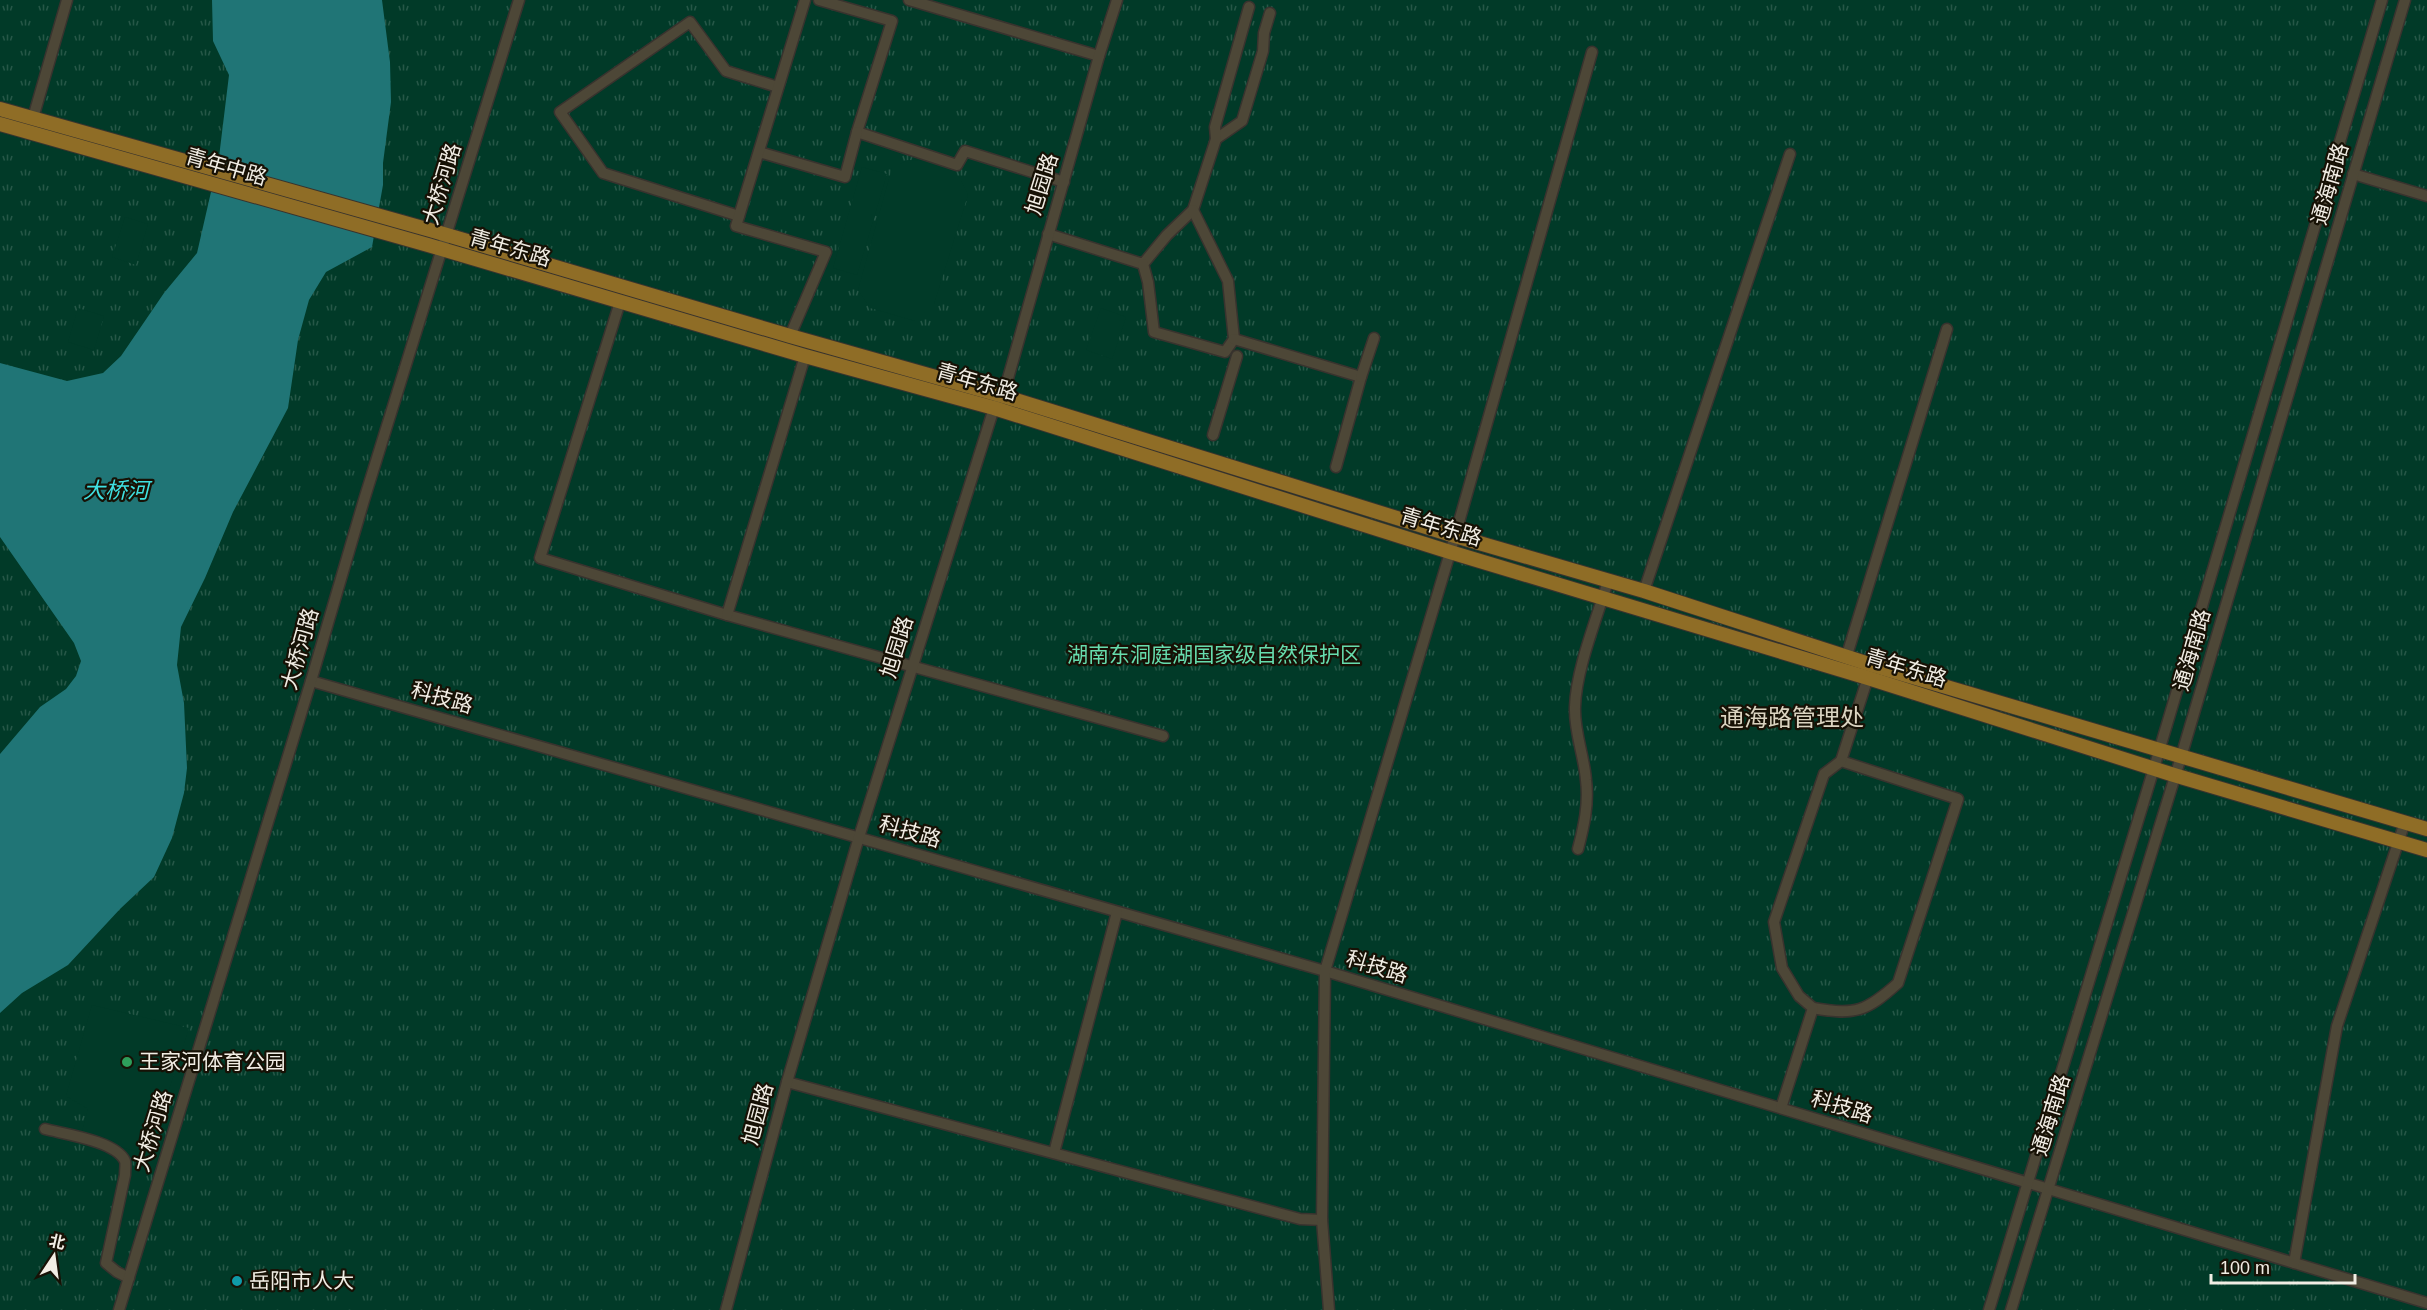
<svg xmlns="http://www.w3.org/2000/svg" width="2427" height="1310" font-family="Arial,'Noto Sans SC',sans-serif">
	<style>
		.park { fill: url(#park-tufts) }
		.pitch { fill: #013a28 }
		.water { fill: #207576 }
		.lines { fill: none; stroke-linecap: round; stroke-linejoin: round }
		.minor-casing { stroke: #38332e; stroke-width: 13 }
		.major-casing { stroke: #38332e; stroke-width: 16 }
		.minor { stroke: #4d4737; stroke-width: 10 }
		.major { stroke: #8f6d26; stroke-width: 14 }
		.leisure-dot { fill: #2e9e5b; stroke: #171105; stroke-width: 2 }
		.culture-dot { fill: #0f9aa8; stroke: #171105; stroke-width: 2 }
		.labels { text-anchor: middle; stroke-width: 4.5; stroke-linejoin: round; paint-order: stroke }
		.street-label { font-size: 21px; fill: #f1ede4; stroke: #171105 }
		.park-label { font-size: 21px; fill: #66dcad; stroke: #171105 }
		.poi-label { font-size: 21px; fill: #f1ede4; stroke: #171105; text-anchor: start }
		.water-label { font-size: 22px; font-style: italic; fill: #3fe0e2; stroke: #171105 }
		.quarter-label { font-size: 24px; fill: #dbd4c1; stroke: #171105 }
	</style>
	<defs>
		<pattern id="park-tufts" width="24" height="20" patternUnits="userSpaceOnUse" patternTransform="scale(1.5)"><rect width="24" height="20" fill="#013a28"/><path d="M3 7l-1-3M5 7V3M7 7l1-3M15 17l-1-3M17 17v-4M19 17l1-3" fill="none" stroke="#265747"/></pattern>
	</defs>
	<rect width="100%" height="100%" fill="#201b0c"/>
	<rect class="park" x="0" y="0" width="2427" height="1310"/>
	<g class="pitch">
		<path d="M908,160C938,161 956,164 968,195L934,304L915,321L870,308L858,290L892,168Z"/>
		<path d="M862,167L887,174L857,275L833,268Z"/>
		<path d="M125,217L148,224L136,265L112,257Z"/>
		<path d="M78,308L104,316L94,350L68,342Z"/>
		<path d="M1101,308L1126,317L1112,359L1086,350Z"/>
		<path d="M92,1005L189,1028L148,1155L81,1135L88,1109L66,1096Z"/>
	</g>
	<path class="water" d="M212,0H382L390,62L391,102L383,163V185L372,247L326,272L309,300L298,340L288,408L233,512L205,578L181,627L177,665L184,703L187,768L184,793L172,838L154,877L120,909L68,965L22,993L0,1013V754L40,707L66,689L76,676L81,661L74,643L0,537V363L67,381L103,373L121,356L164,293L197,253L219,157L229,75L213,41Z"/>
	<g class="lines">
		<defs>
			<g id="minor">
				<path d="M819,0L892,21L857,132L957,165L965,151L1064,182"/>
				<path d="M909,0L1099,56"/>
				<path d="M33,118L67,0"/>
				<path d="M1216,139L1242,121L1263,51L1264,33L1270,13"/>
				<path d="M759,152L845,177L857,132"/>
				<path d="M2353,174L2427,196"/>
				<path d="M739,216L603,173L560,112L690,22L726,71L778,87"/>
				<path d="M1048,234L1143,264L1167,235L1193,210L1216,139L1215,127L1249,7"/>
				<path d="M1143,264L1148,282L1154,332L1225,352L1234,339L1228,281L1193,210"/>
				<path d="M620,302L540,558L727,615L1163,736"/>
				<path d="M790,336L826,252L736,226L805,0"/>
				<path d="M1234,339L1361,377L1336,467"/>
				<path d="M1361,377L1374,338"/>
				<path d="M1213,435L1237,356"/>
				<path d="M1644,591L1790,154"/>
				<path d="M727,615L805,356"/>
				<path d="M1847,655L1947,329"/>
				<path d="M311,681L1325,971L2427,1303"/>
				<path d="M1578,849C1584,826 1589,804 1586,780C1584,755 1574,732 1575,707C1576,669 1597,618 1608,581"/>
				<path d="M1813,1008C1855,1016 1867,1011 1898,983L1958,799L1841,761"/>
				<path d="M787,1082L1300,1219L1322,1220"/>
				<path d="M1781,1108L1813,1008L1799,996L1782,968L1774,922L1824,774L1841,761L1870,671"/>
				<path d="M45,1129C64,1134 116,1141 125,1161C126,1164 125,1171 125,1175L106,1263L117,1272L129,1278"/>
				<path d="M1054,1153L1117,912"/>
				<path d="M2294,1263L2337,1026L2405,822"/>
				<path d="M119,1310L311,681L364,500L519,0"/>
				<path d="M726,1310L787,1082L859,837L994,408L1003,396L1099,56L1117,0"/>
				<path d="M1329,1310L1322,1220L1325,971L1455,536L1592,52"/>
				<path d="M1989,1310L2154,768L2382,0"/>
				<path d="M2011,1310L2181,757L2405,0"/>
			</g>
			<g id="major">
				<path d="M0,109L430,230L790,336L1003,396L1455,536L1644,591L1872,665L2427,829"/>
				<path d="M0,124L428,245L805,356L994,408L1450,552L1868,678L2174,775L2427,850"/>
			</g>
		</defs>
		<use href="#minor" class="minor-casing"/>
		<use href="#major" class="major-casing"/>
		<use href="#minor" class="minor"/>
		<use href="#major" class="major"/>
	</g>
	<circle class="leisure-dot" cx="127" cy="1062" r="6"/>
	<circle class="culture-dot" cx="237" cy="1281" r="6"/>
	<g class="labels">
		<g class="street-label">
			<text transform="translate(226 167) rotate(16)" y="7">青年中路</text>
			<text transform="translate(442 184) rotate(-73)" y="7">大桥河路</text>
			<text transform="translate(1042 184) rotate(-73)" y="7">旭园路</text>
			<text transform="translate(2330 184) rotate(-74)" y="7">通海南路</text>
			<text transform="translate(510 248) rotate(16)" y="7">青年东路</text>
			<text transform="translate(977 382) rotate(16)" y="7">青年东路</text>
			<text transform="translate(1441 527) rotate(17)" y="7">青年东路</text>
			<text transform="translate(897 647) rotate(-73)" y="7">旭园路</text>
			<text transform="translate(300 649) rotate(-74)" y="7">大桥河路</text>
			<text transform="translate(2192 650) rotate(-74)" y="7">通海南路</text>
			<text transform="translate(1906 668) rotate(17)" y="7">青年东路</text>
			<text transform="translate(442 698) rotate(16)" y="7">科技路</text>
			<text transform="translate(910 832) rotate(16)" y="7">科技路</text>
			<text transform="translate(1377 967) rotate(17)" y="7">科技路</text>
			<text transform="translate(1842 1107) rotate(17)" y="7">科技路</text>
			<text transform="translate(758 1114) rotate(-75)" y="7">旭园路</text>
			<text transform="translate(2051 1115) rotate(-73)" y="7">通海南路</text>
			<text transform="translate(153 1131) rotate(-73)" y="7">大桥河路</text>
		</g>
		<g class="park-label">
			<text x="1214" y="662">湖南东洞庭湖国家级自然保护区</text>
		</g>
		<g class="poi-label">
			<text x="139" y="1069">王家河体育公园</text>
			<text x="249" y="1288">岳阳市人大</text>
		</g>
		<g class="water-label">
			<text x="116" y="498">大桥河</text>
		</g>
		<g class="quarter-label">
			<text x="1792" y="726">通海路管理处</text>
		</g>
	</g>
	<g transform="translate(54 1256) rotate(13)" stroke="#171105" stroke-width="4.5" paint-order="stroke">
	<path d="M0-4.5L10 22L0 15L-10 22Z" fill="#f1ede4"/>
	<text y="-9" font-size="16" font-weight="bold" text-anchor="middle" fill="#f1ede4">北</text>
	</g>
	<path d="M2211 1274v9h144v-9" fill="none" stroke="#f1ede4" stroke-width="3"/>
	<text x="2220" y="1274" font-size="18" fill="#f1ede4" stroke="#171105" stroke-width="4.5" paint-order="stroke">100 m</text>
</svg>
